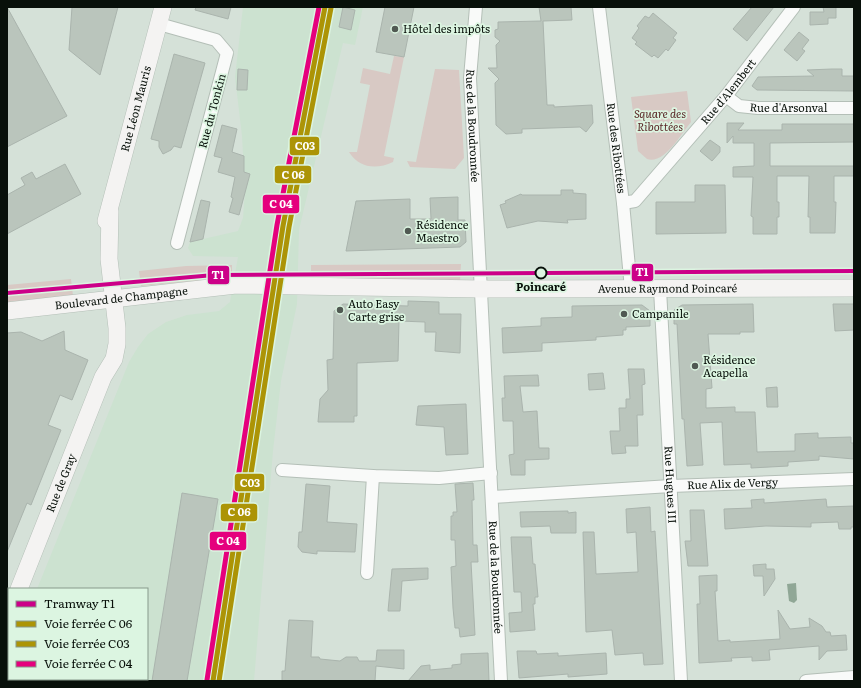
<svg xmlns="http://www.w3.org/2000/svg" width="861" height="688" font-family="Literata,serif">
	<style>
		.built { fill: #cce2d0 }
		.green { fill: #d8c9c4 }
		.water { fill: #90a796 }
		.building { fill: #bac5bc; stroke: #aab4ad }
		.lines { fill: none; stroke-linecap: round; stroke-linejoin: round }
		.street-casing { stroke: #b4bfb7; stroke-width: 14 }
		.secondary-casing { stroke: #b4bfb7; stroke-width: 18 }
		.street { stroke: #f9faf9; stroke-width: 12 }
		.secondary { stroke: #f4f3f2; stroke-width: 17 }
		.rail-1-casing { stroke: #dcf5e1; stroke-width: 8 }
		.rail-2-casing { stroke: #dcf5e1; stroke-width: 8 }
		.rail-3-casing { stroke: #dcf5e1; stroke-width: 8 }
		.rail-1 { stroke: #ac9406; stroke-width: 5 }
		.rail-2 { stroke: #ac9406; stroke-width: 5 }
		.rail-3 { stroke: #e5007d; stroke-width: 5 }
		.tram-1-casing { stroke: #dcf5e1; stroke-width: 7 }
		.tram-1 { stroke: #c08; stroke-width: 4 }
		.poi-dot { fill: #505952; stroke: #dcf5e1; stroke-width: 1.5 }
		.stop-dot { fill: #dcf5e1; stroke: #08100a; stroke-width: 2 }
		.labels { text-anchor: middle; stroke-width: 3.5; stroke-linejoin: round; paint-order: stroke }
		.poi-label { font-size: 11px; fill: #08100a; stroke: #dcf5e1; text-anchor: start }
		.street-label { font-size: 11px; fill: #08100a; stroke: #dcf5e1 }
		.park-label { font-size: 11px; font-style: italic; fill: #5b2828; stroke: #dcf5e1 }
		.stop-label { font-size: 11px; font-weight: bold; fill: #08100a; stroke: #dcf5e1 }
		.line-badge { stroke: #dcf5e1; stroke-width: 1.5 }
		.badge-label { font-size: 11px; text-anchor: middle; font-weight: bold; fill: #fff }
	</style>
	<rect width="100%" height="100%" fill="#d5e1d8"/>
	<path class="built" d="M243,7H363L355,45L343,43L299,230L297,304L281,381L273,451L254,681H7V664L9,659V679H147V589H37L129,362L138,347L148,334L166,322L187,315L219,311L230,302L238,257L193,256L188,248L190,242L238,231L243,218L245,190L242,136L235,77Z"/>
	<g class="green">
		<path d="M394,56L404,57L384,156L394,158L393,162C376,170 359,168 349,152H357L370,85L360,83L363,68L390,74Z"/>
		<path d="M435,69L459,70L464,158L455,169L410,167L407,161L416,162Z"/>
		<path d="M687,91L691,122C681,134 664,165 647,159L638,151L631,97Z"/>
		<path d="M461,264L460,281L311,280V265Z"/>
		<path d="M232,265V280L192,281L141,286L139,271L186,266Z"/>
		<path d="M71,279L73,296L7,302V285Z"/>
	</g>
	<path class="water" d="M796,583L797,600L794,603L789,601L787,584Z"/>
	<g class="building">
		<path d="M7,7L67,116L7,147Z"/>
		<path d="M72,7H118L100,75L69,50Z"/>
		<path d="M196,7H231L228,19L195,10Z"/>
		<path d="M343,7L355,10L351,30L339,27Z"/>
		<path d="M385,7H414L404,57L376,52Z"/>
		<path d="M539,7H571L572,20L543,21L547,105H554V107L592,105L593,123L586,132L580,127L522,129V133L506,134L496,125L495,83L499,79L488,68H497L496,45L500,41L495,37V30L498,29V22L541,21Z"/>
		<path d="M752,7H774L747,41L733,29Z"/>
		<path d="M823,7H836V18H828V24L810,25V12H824Z"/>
		<path d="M653,13L677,33L673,38L676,40L668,51L666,49L658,58L654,55L652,57L635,44L637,42L632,38L639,28L637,26L645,16L649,18Z"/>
		<path d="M799,32L809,40L802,49L805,51L797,61L784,50Z"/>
		<path d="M174,54L205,63L181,148L174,146L171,150L163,154L159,147V141L151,139Z"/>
		<path d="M238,69L248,70L247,90H237Z"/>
		<path d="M832,69H842V76H854V91L757,90L752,86L758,77L814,76L807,70Z"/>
		<path d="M727,123H744L738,130H782V124H854V142L770,143V166H854V176H834V202H836L835,233H810V217H808L809,176H777V202H779V217H777V234H753V217L751,216L753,177H733V167L754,166V143H733V136L727,143Z"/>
		<path d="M222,125L237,129L232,152L244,156V172L250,174L239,215L229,212L233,198L231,197L235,177L218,172L222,158L214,156Z"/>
		<path d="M710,140L720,147V152L712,161L700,151Z"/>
		<path d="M65,164L81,194L7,234V195L25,185L21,178L32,172L36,179Z"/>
		<path d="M695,185H725L726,233L656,234V202H695Z"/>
		<path d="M561,190H573V193L586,194V219L567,220L568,223L538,221L507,228L500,205L506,203L505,201L521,194L522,195H561Z"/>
		<path d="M458,197V220H465L466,242L460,247L346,251L356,201L410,199V219H431L430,198Z"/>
		<path d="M201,200L210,202L203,239L190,242Z"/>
		<path d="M408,301L439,302V314H461L460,353L435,351L436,332H425V322L399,321L398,361L357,363V416H354V422H318L320,399L328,390L327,360L333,359L334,311L343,304L408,306Z"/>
		<path d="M753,304L754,332H740V334H708L712,388L706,389V408L735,407V412H755L757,452L795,451V434L818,433V438L851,437V443H854V459L819,456V460L788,462V466L751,468V464L724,465L722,422L700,423L703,465L687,466L684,419H682L677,324H674V310L682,305Z"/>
		<path d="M833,304H854V330L835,331Z"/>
		<path d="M642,305L650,311V326L626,327V330H623V335L596,337V340L542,343V351L503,353L502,328L541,326V318L572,317V306Z"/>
		<path d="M64,331L65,350L88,360L72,400L60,395L48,425L61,430L31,505L27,503L7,552V333L21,332L42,341Z"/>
		<path d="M628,369H644L645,384L642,385L643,415H637L638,446H625L626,453L612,454L610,431H620L619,408H626V399H630Z"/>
		<path d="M603,373L605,389L589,390L588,374Z"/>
		<path d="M538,375L539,386H520L523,412L537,411L539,448H549V459L525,460V475H511L509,455L514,454L513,421H503L502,398H505L504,376Z"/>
		<path d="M777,387L778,407H767L766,388Z"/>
		<path d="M466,404L468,454L446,455L444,427L416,425L418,406Z"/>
		<path d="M473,483L474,500H472L473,545H477L478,562H471L475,635L460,637L459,628H455L453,608L451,567L456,566L455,540H451V516H453V512H457L455,484Z"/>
		<path d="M306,484L330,486L327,522L357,524L355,552L317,551V554L302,552L298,547L299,532H302Z"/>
		<path d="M182,493L218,499L187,681H152Z"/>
		<path d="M764,499V503L826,499L827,507L854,506V527H851V529H839L838,522L811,523V527L766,526L725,529L724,509L752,508L751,500Z"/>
		<path d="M650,507L651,532L655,531L663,664L644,665L643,653L615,655L612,630L586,632L583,532H594L596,574L638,572L636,532L627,533L626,509Z"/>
		<path d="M690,510H704L708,566H688L685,541H691Z"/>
		<path d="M568,511V513L576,512V533H551L550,526L521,527L520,512Z"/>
		<path d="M511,537H531L533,564H535L538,597H535V604H533L535,630L510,632L509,613L522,612L521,592H514Z"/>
		<path d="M766,564V569H774L775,579L764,596L763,576H754L753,565Z"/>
		<path d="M428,568V579L402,581L400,611H388L392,569Z"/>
		<path d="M717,575V591H715L718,641L730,640V642L780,639L778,610L790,629L810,627L809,618L822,626L826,632H830L831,636L846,635L847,650L827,651L819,660V646L769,650L770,660L752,661V657L731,658L732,661L699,663L697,604H700L699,576Z"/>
		<path d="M289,620L313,621L311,657H319L320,659L340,661L346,657H357L359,661H376L377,650H404V669L376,666L375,681H282V671H285Z"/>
		<path d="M517,651H536L537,654L558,653V656L606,653L607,674L568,677V674L519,678Z"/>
		<path d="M488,653L489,681H408L421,666L430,665V670L452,668V665L461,664V654Z"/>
	</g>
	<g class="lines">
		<defs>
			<g id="street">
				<path id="s1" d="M476,7L470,78L501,681"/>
				<path id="s2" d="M599,7L623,203L631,289"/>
				<path d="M159,24L216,40L227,53L177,243"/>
				<path id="s3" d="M726,96L739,106L758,108H854"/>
				<path id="s4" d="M623,203L635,201L726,96L794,7"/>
				<path id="s5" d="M660,289L681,681"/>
				<path d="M282,470L373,476L439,478L491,473"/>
				<path id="s6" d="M492,497L671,486L854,479"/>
				<path d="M367,573L373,476"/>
				<path d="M806,681L854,677"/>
			</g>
			<g id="secondary">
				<path id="s7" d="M106,221L163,7"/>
				<path id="s8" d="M7,311L236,285L481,289L854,288"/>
				<path id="s9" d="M19,589L103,377L114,359L117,344V328L109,259L110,211"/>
				<path d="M7,618L9,613"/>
			</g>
		</defs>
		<use href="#street" class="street-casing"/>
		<use href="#secondary" class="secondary-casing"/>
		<use href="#street" class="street"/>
		<use href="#secondary" class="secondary"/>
		<defs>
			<path id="rail-1" d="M213,681L283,226L325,7"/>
			<path id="rail-2" d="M219,681L289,227L331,8"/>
			<path id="rail-3" d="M207,680L277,225L319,7"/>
		</defs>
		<use href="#rail-1" class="rail-1-casing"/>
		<use href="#rail-2" class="rail-2-casing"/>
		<use href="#rail-3" class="rail-3-casing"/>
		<use href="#rail-1" class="rail-1"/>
		<use href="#rail-2" class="rail-2"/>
		<use href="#rail-3" class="rail-3"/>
		<defs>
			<path id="tram-1" d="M7,293L214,275L854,271"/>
		</defs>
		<use href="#tram-1" class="tram-1-casing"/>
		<use href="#tram-1" class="tram-1"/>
	</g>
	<g class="poi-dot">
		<circle cx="395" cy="29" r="4"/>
		<circle cx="408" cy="231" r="4"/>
		<circle cx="340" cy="310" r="4"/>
		<circle cx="624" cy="314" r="4"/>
		<circle cx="695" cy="366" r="4"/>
	</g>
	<circle class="stop-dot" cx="541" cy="273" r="5.5"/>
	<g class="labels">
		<g class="poi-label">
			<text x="403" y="33">Hôtel des impôts</text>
			<text x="416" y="229">Résidence<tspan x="416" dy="13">Maestro</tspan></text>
			<text x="348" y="308">Auto Easy<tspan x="348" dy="13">Carte grise</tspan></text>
			<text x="632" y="318">Campanile</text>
			<text x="703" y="364">Résidence<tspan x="703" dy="13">Acapella</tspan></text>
		</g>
		<g class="street-label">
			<text dy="4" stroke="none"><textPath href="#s4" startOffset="156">Rue d'Alembert</textPath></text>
			<text dy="4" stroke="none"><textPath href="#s3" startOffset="66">Rue d'Arsonval</textPath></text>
			<text dy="4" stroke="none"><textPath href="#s7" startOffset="116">Rue Léon Mauris</textPath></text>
			<text transform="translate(212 111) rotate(-75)" y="4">Rue du Tonkin</text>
			<text dy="4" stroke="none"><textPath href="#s1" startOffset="119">Rue de la Boudronnée</textPath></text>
			<text dy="4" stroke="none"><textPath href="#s2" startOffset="142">Rue des Ribottées</textPath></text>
			<text dy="4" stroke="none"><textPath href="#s8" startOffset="662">Avenue Raymond Poincaré</textPath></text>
			<text dy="4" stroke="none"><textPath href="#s8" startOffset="115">Boulevard de Champagne</textPath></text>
			<text dy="4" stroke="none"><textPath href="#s9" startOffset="114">Rue de Gray</textPath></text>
			<text dy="4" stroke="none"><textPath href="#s6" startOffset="241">Rue Alix de Vergy</textPath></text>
			<text dy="4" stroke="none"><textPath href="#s5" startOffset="196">Rue Hugues III</textPath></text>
			<text dy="4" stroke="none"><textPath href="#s1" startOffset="571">Rue de la Boudronnée</textPath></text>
		</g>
		<g class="park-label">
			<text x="660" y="118">Square des<tspan x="660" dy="13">Ribottées</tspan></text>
		</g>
		<g class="stop-label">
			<text x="541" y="291">Poincaré</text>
		</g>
	</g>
	<g class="line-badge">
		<rect x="289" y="136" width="31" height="20" rx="4" fill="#ac9406"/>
		<rect x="274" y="165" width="38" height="19" rx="4" fill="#ac9406"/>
		<rect x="262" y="194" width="38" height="20" rx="4" fill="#e5007d"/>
		<rect x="631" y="263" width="23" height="19" rx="4" fill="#c08"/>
		<rect x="207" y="265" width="23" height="20" rx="4" fill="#c08"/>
		<rect x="234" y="473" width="31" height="19" rx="4" fill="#ac9406"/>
		<rect x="220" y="503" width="38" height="19" rx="4" fill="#ac9406"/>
		<rect x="209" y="531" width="38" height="20" rx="4" fill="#e5007d"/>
	</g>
	<g class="badge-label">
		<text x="305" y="150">C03</text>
		<text x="293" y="179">C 06</text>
		<text x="281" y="208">C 04</text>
		<text x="642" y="276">T1</text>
		<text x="218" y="279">T1</text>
		<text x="250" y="487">C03</text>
		<text x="239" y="516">C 06</text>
		<text x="228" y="545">C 04</text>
	</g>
	<rect width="861" height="688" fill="none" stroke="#08100a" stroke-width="16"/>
	<rect x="8" y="588" width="140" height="92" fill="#dcf5e1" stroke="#87998b"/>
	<rect x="16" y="601" width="20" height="6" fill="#cc0088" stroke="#87998b"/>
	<text x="44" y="608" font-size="12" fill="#08100a">Tramway T1</text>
	<rect x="16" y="621" width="20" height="6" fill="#ac9406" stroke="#87998b"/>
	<text x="44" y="628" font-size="12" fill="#08100a">Voie ferrée C 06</text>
	<rect x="16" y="641" width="20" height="6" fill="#ac9406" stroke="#87998b"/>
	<text x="44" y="648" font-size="12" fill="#08100a">Voie ferrée C03</text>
	<rect x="16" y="661" width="20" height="6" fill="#e5007d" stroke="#87998b"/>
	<text x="44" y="668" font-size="12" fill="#08100a">Voie ferrée C 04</text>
</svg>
